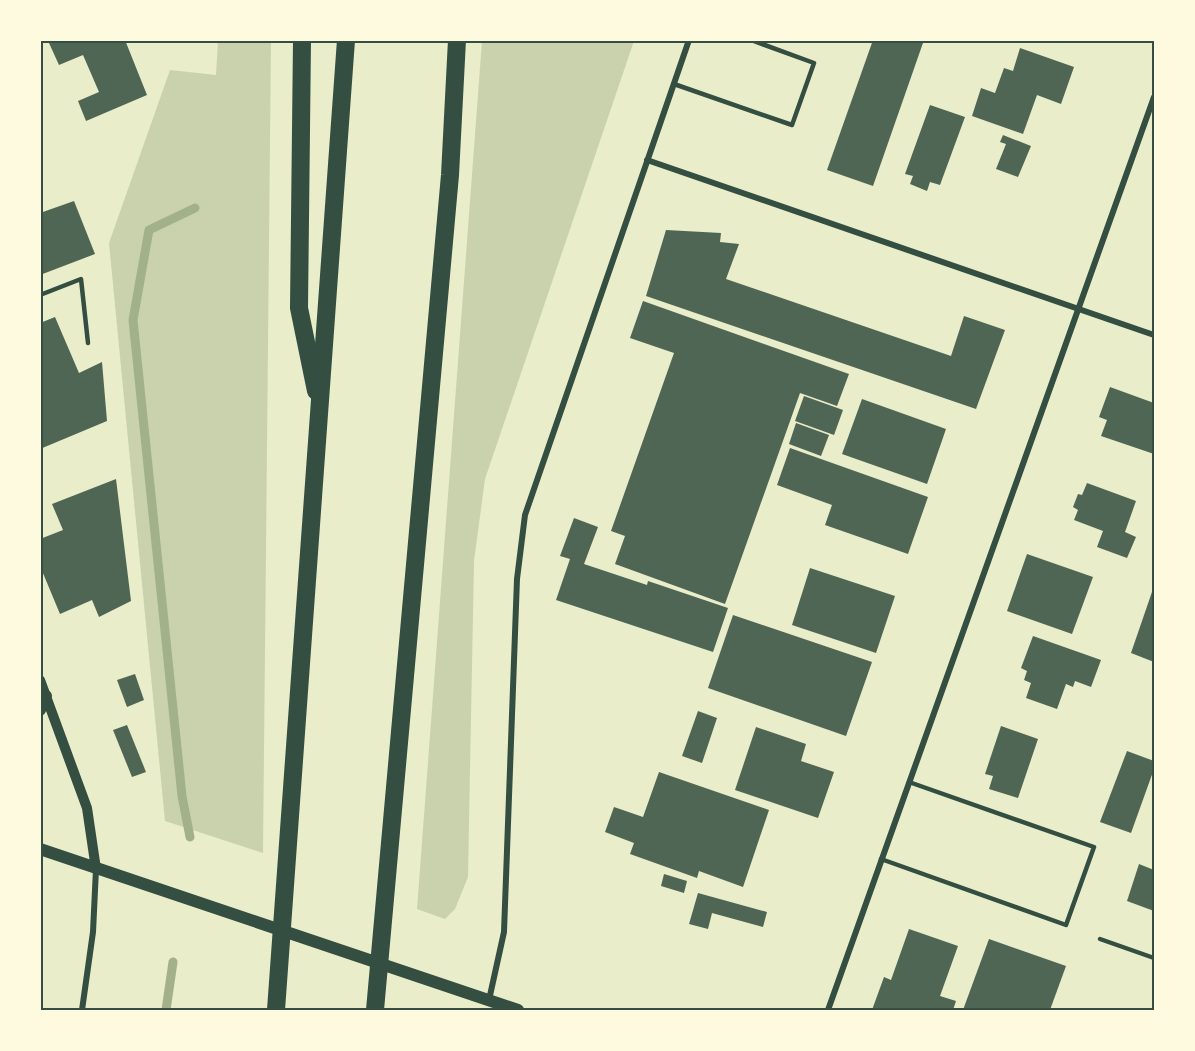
<svg xmlns="http://www.w3.org/2000/svg" width="1195" height="1051" font-family="'Exo 2',sans-serif">
	<style>
		.green { fill: #cad2ad }
		.lines { fill: none; stroke-linecap: round; stroke-linejoin: round }
		.stream { stroke: #a3b18a; stroke-width: 9 }
		.building { fill: #4f6655 }
		.service { stroke: #344e41; stroke-width: 4.5 }
		.minor { stroke: #344e41; stroke-width: 6 }
		.tertiary { stroke: #344e41; stroke-width: 10 }
		.secondary { stroke: #344e41; stroke-width: 12 }
		.motorway { stroke: #344e41; stroke-width: 18 }
		.neatline { fill: none; stroke: #344e41; stroke-width: 2 }
	</style>
	<rect width="100%" height="100%" fill="#e9edc9"/>
	<g class="green">
		<path d="M218,41H271L263,853L165,821L109,243L170,70L216,75Z"/>
		<path d="M482,41H634L485,479L474,561L468,877L455,909L445,919L417,909Z"/>
	</g>
	<g class="lines">
		<g class="stream">
			<path d="M190,837L182,796L133,320L149,230L195,208"/>
			<path d="M166,1010L173,962"/>
		</g>
	</g>
	<g class="building">
		<path d="M54,40H125L147,95L86,121L78,101L99,92L83,55L59,65L49,43Z"/>
		<path d="M873,40H924L873,186L827,170Z"/>
		<path d="M1020,48L1074,67L1061,104L1037,95L1023,134L972,116L981,88L995,93L1004,68L1013,71Z"/>
		<path d="M930,105L965,117L940,185L930,182L927,191L910,184L913,176L905,174Z"/>
		<path d="M1003,135L1031,146L1018,177L996,169L1006,144L1000,142Z"/>
		<path d="M74,201L95,254L40,275V213Z"/>
		<path d="M666,230L721,233L720,242L739,244L726,279L951,356L964,316L1005,330L976,409L646,296Z"/>
		<path d="M643,301L849,374L837,406L800,393L725,604L615,564L625,536L611,531L674,353L630,338Z"/>
		<path d="M55,317L79,373L102,362L107,421L40,449V323Z"/>
		<path d="M1110,387L1154,403V454L1101,436L1107,420L1099,417Z"/>
		<path d="M804,396L843,410L834,435L795,421Z"/>
		<path d="M862,399L946,429L927,484L842,454Z"/>
		<path d="M796,423L829,435L821,456L789,444Z"/>
		<path d="M790,448L928,497L908,554L825,525L832,505L777,485Z"/>
		<path d="M116,479L131,601L99,617L92,600L60,614L40,566V539L63,530L52,504Z"/>
		<path d="M1087,483L1136,501L1125,532L1136,537L1127,558L1097,547L1103,531L1074,520L1078,510L1073,507L1078,494L1082,495Z"/>
		<path d="M574,518L598,527L584,564L647,585L648,581L728,608L713,652L556,600L570,559L560,556Z"/>
		<path d="M1027,554L1093,577L1072,634L1007,611Z"/>
		<path d="M810,568L895,596L876,653L792,625Z"/>
		<path d="M1154,586V662L1131,653Z"/>
		<path d="M733,615L872,662L846,736L708,688Z"/>
		<path d="M1033,636L1101,660L1091,687L1075,681L1073,687L1066,684L1057,709L1026,698L1031,683L1024,680L1027,671L1021,668Z"/>
		<path d="M135,674L144,700L127,707L117,680Z"/>
		<path d="M698,711L717,718L702,763L682,756Z"/>
		<path d="M127,725L146,772L132,777L113,730Z"/>
		<path d="M1001,726L1038,739L1018,798L989,789L993,776L985,774Z"/>
		<path d="M756,727L806,744L801,761L834,772L818,818L735,790Z"/>
		<path d="M1127,751L1154,761V769L1131,833L1100,822Z"/>
		<path d="M659,772L769,810L743,887L699,871L697,878L630,854L634,843L605,832L614,807L643,817Z"/>
		<path d="M1139,864L1154,870V911L1127,901Z"/>
		<path d="M664,874L687,881L684,893L661,886Z"/>
		<path d="M698,893L767,912L763,927L712,913L708,929L689,924Z"/>
		<path d="M909,929L958,946L940,996L956,1001L953,1010H872L884,977L891,980Z"/>
		<path d="M989,939L1066,966L1050,1010H963Z"/>
	</g>
	<g class="lines">
		<g class="service">
			<path d="M674,84L792,125L814,63L751,40"/>
			<path d="M40,295L81,279L88,343"/>
			<path d="M881,859L1066,925L1094,847L909,782"/>
			<path d="M1100,939L1154,958"/>
		</g>
		<g class="minor">
			<path d="M647,160L1154,335"/>
			<path d="M489,1000L504,932L517,579L525,515L689,40"/>
			<path d="M82,1010L93,932L96,869"/>
			<path d="M828,1010L1154,97"/>
		</g>
		<path class="tertiary" d="M40,680L87,808L96,869"/>
		<g class="secondary">
			<path d="M40,710L46,696"/>
			<path d="M40,849L518,1010"/>
		</g>
		<g class="motorway">
			<path d="M302,40L299,308L316,391"/>
			<path d="M276,1010L346,40"/>
			<path d="M375,1010L450,175L457,40"/>
		</g>
	</g>
	<rect width="1195" height="1051" fill="none" stroke="#fefae0" stroke-width="84"/>
	<rect x="42" y="42" width="1111" height="967" class="neatline"/>
</svg>
